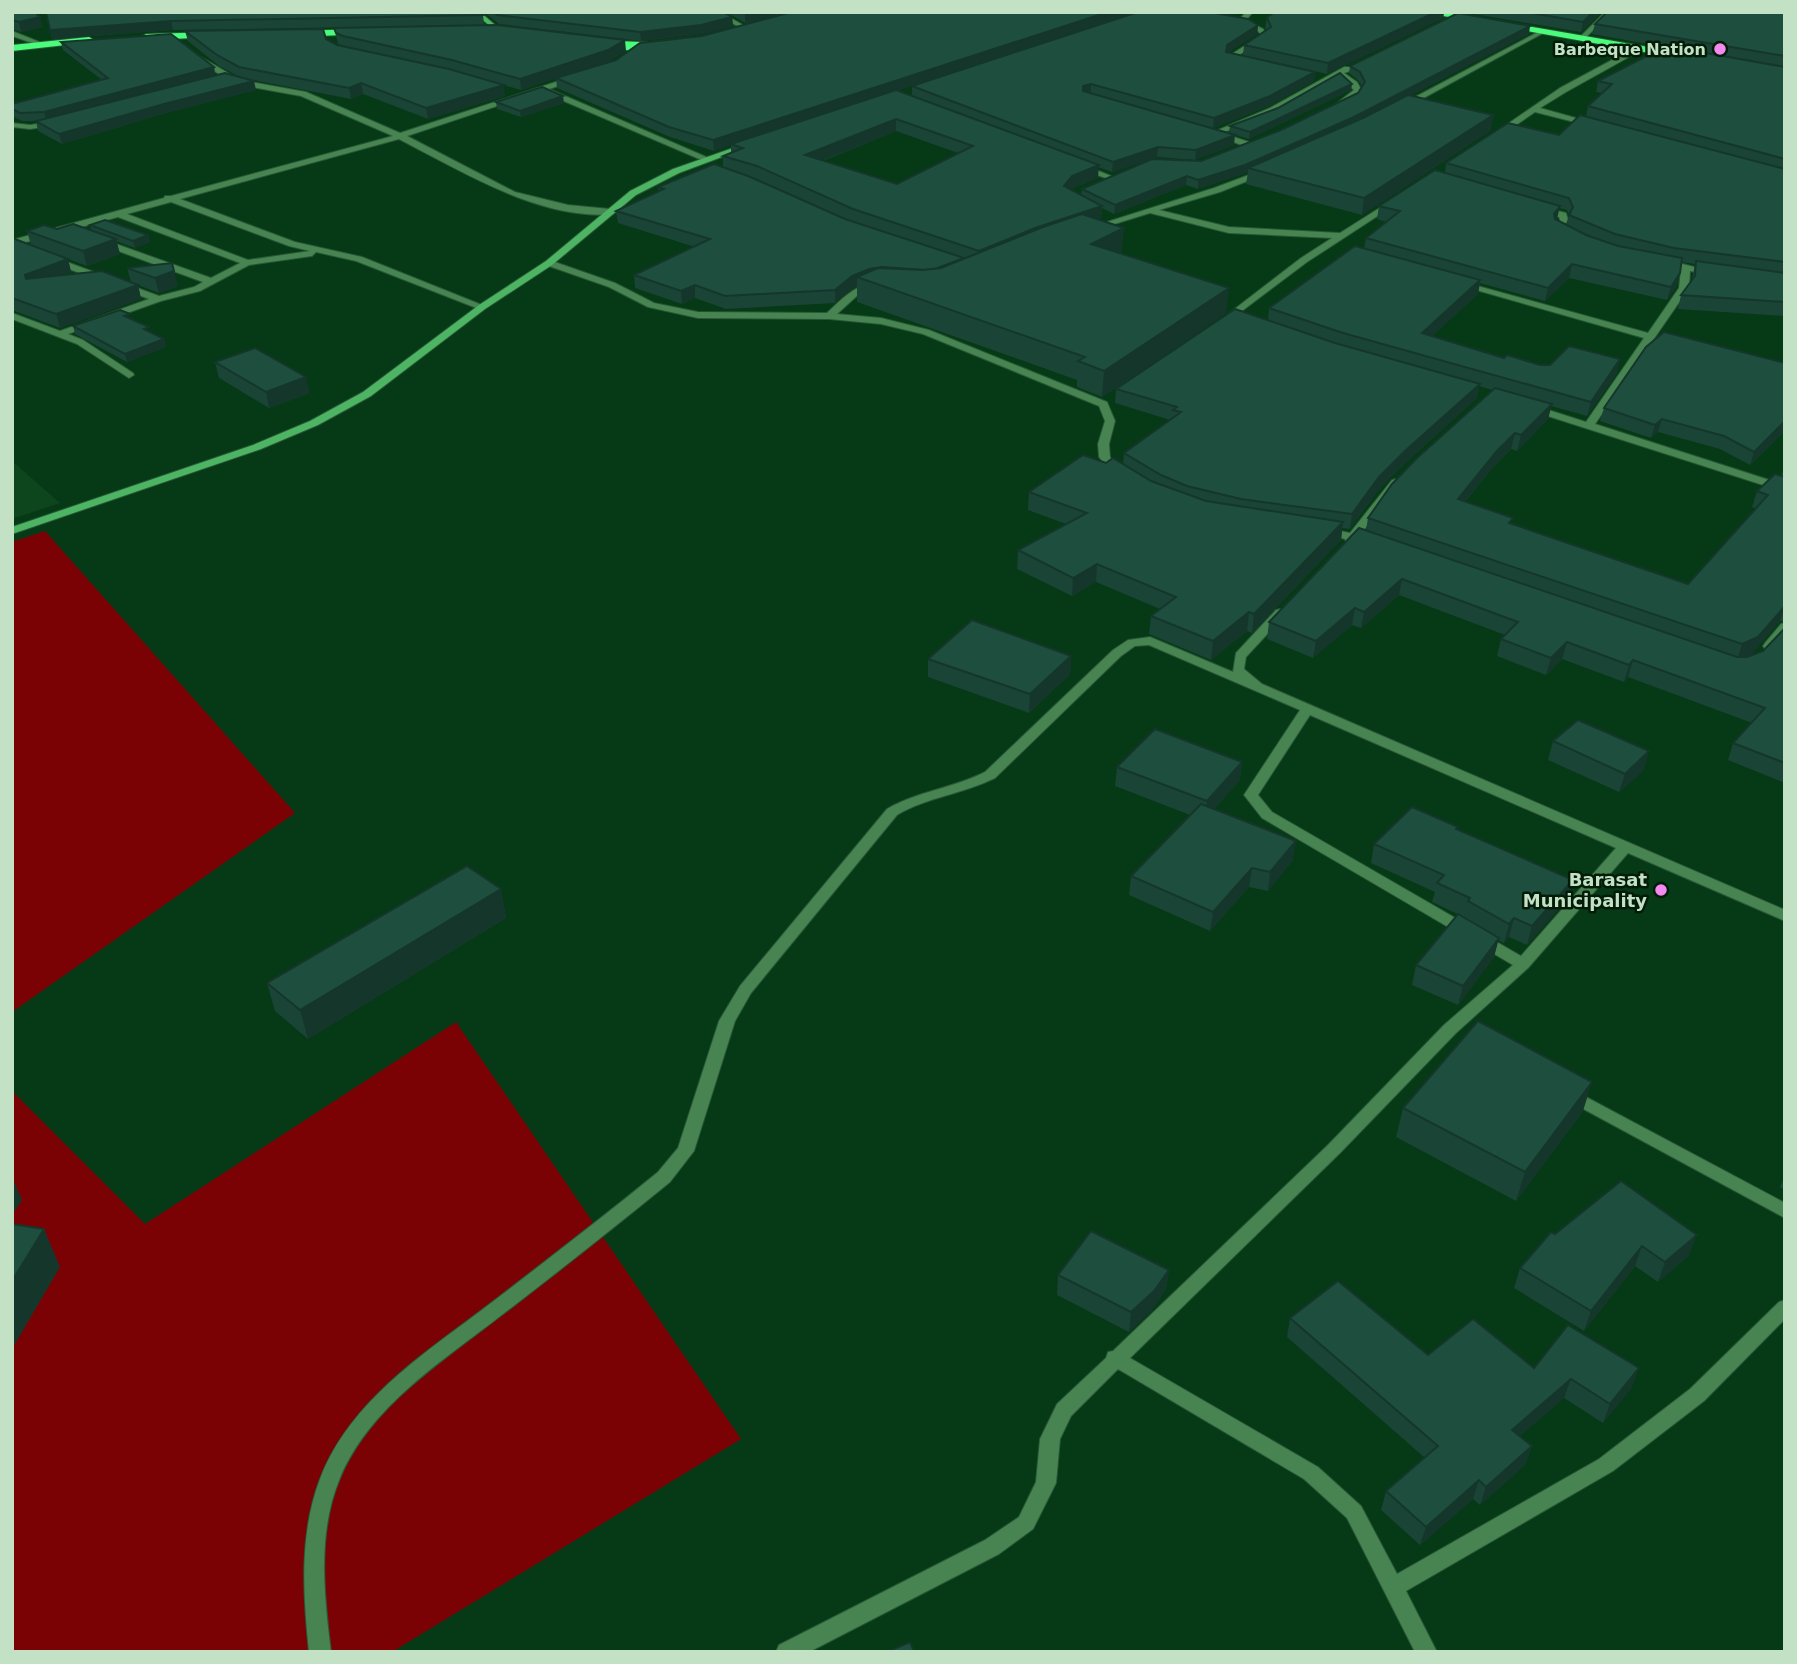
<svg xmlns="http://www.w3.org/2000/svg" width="1797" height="1664" font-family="'DejaVu Sans',sans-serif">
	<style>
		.built { fill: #0d451d }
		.green { fill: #7b0204 }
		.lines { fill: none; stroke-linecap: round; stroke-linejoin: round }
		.street-casing { stroke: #285735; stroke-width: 2 }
		.secondary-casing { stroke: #285735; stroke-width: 2 }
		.highway-casing { stroke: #285735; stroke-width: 2 }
		.street { fill: #478452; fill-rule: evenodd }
		.secondary { fill: #4db463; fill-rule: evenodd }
		.highway { fill: #4bfb7b; fill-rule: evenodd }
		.wall { fill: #1a4435; fill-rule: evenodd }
		.shaded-wall { fill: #15372b }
		.building { fill: #1e4f3e; stroke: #15372b; stroke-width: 2; fill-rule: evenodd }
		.poi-dot { fill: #f489f0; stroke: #031c08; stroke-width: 2.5 }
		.labels { text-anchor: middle; stroke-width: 5; stroke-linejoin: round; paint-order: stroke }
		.far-poi-label { font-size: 16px; font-weight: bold; fill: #c2e1c5; stroke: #031c08; text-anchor: end }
		.poi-label { font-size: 18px; font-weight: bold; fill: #c2e1c5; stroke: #031c08; text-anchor: end }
	</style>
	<rect width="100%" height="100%" fill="#063915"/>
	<path class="built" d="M12,461L60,503L12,519Z"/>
	<g class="green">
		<path d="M45,531L295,813L12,1012V542Z"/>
		<path d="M456,1022L741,1439L392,1652H12V1091L145,1224Z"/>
	</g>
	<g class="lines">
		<defs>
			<g id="street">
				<path d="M711,12H720L752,30L747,31Z"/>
				<path d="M1246,12H1253L1246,20L1263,29L1268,36L1236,57L1247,60L1244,64L1226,58L1261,35L1258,31L1239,20Z"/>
				<path d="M1605,12H1612L1583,40H1579V38Z"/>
				<path d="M12,31L42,43L44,44L38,45L12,36Z"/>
				<path d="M1540,31L1545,32L1407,107L1400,105Z"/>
				<path d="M1638,46L1645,48L1566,92L1540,108L1594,123V127L1535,112L1500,136L1493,134L1560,88Z"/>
				<path d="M201,57L240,80L306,92L400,133L574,76L578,78L577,80L549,89L711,159L704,161L545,93V90L407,136L515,192L568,205L610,209L613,210V214C541,221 461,171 399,139L180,199L295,242L362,257L487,307L479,309L356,261L316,252L312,256L249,265L200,291L161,301L68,334L83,340L133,373L134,375L129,378L77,344L12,319V313L60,331L149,299L50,262V258H56L159,296L194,287L203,282L99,244V240H105L211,278L240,263L118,217L12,246V240L164,198L165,196H171L393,136L301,96L235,84L198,61ZM171,202L289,246L310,251L248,260L127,214Z"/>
				<path d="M1344,67H1350V71L1344,73L1357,82L1362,91L1344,105L1337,103L1354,90L1339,76L1276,112L1222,133L1252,143V147H1246L1211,133L1270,108Z"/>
				<path d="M56,121H59V125L30,129L12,127V123L30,125Z"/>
				<path d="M1078,165H1084L1116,178L1112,180L1078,169Z"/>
				<path d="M1262,170L1266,172L1265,174L1220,192L1159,210L1229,227L1340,233L1389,202L1396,204L1307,262L1226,323L1221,320L1223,318L1301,258L1332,238L1229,233L1150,213L1092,231L1088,228L1214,188Z"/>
				<path d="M1538,206L1566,213L1568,220L1562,229L1569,236L1568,238H1562L1553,229L1560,220L1559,217L1538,210Z"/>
				<path d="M1662,259L1715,272L1710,275L1690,271L1689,288L1595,424L1785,485V492L1529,410L1528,408L1533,405L1586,422L1644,338L1455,284L1463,282L1648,333L1679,288L1681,269L1659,264V260Z"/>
				<path d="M549,260L615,283L654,303L698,312L827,313C841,300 856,283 877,283V287L859,294L837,314L881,318L929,330L1107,402L1115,421L1109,444L1110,457L1124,475L1123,477H1115L1099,457L1098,444L1105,421L1099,406L923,334L881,324L829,319L698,318L648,307L609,287L546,265L545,263Z"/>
				<path d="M1396,479L1401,482L1360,535L1374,539V543C1371,544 1349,543 1346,542L1345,539L1321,533V529L1325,528L1350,533L1392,480Z"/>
				<path d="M1280,609L1284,610L1286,613L1284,616L1246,657L1244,669L1262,684L1785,910V921L1628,853L1528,968L1456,1033L1340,1153L1130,1358L1318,1467L1361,1506L1397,1574L1599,1459L1690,1389L1779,1302L1785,1300V1319L1704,1401L1613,1471L1406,1591L1437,1652H1415L1347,1518L1304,1479L1118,1369L1071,1416L1060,1439L1056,1483L1033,1529L999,1554L809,1652H776L779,1645L985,1540L1019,1517L1036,1482L1040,1439L1057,1404L1106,1358L1108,1352L1113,1351L1328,1145L1444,1025L1513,965L1262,818L1244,795L1300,710L1149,645L1135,646L1121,656L995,778C963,794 927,797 897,815L751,993L735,1021L694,1151L670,1182C615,1227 559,1271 503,1314C444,1360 370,1406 340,1478C317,1532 324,1595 331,1652H309C303,1594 299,1534 320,1479C350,1400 427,1352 491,1303C547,1260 603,1217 658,1172L678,1148L719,1021L740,986L887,809C918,791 954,788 985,772L1113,650L1128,640L1150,637L1233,672L1236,653L1276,610ZM1310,715L1616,848L1521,956L1272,812L1258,795Z"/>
				<path d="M1785,623V635L1773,649H1765L1763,646L1765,643L1781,624Z"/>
				<path d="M1571,1089L1785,1203V1218L1565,1099L1563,1095L1565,1091Z"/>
			</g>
			<g id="secondary">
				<path d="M473,12H480L501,30L496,31Z"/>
				<path d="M747,143L754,145L679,173L636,195L552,265L485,309L371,396L318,425L261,449L12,534V527L253,445L310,421L363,392L479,305L546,261L630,191L673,169Z"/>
			</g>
			<g id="highway">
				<path d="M1421,12H1445L1683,53L1688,56L1683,59Z"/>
				<path d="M362,29L366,30V34L296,37L291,34L296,31Z"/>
				<path d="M215,32L220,35L219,37L146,40L141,37L146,34Z"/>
				<path d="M89,37L94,40L93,42L12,51V45Z"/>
				<path d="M596,40L662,43L667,46C653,55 609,49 592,45L591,43Z"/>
			</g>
		</defs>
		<use href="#street" class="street-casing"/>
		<use href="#secondary" class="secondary-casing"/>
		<use href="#highway" class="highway-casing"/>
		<use href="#street" class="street"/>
		<use href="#secondary" class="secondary"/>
		<use href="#highway" class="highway"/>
	</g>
	<g class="wall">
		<path d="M12,12L43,27L21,32L12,29Z"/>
		<path d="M46,12L483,15L484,25L173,30L52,39Z"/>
		<path d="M484,12H723L732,17L733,26L702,34L641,41L499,24Z"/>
		<path d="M726,12H789L745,23Z"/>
		<path d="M792,12H1136L898,90L912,96V86L1258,25L1257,34L1227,53L1315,72L1314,81L1269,106L1213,128L1118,101L1234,145L1195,160L1157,157L1112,172L1098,167V178L1071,189L1081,195L1082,189L1201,161L1281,130L1358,93L1362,86L1358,80L1349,73L1350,66L1529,34L1411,95L1493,115L1490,131L1362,215L1246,184L1248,172L1198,189L1186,185L1114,214L1102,208L1101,219L1099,220L1122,251L1119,253L1226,313L1102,397L1077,387V380L857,302V287L852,289L835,303L726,309L695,298L682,304L635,288L634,275L695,247L618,223L616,211L659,192L658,187L723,167V156L731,153V145L714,151L670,137L557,88L556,78L521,90L478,78L505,96L428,119L363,94L351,99L243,78L256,90L166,113L62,144L38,131L36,121H37H22L12,116V104L102,80L63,50L61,42L214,67L215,75L240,77L219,66L188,41L185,31L326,39L337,45L345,46L338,44L334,28L626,51L609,61L558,78L702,36ZM896,131L958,153L897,184L823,161ZM751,177L757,179L848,220Z"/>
		<path d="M1275,12H1444L1443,18L1327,74L1243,56L1244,45L1266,30L1265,28L1267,17Z"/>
		<path d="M1462,12H1601L1581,32Z"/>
		<path d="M1785,12V316L1678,309L1681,295L1692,280L1695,264L1681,262L1680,273L1676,287L1667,300L1569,278L1545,301L1480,283L1478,294L1432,336L1504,358L1540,365L1617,373L1587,416L1551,406L1548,419L1517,451L1511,449L1493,467L1465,502L1512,524L1688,584L1756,509L1752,507L1757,491L1781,476L1785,465V622L1780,621L1752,654L1746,657L1763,651L1785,628V783L1728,760L1733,743L1752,723L1628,677L1624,682L1562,659L1546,675L1497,656L1501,639L1505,635L1399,595L1361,628L1352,625L1313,658L1267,639L1269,622L1366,530L1368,518L1492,390L1479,386L1477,398L1402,466L1377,492L1350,529L1342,528L1341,540L1252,633L1247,631L1211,660L1149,634L1151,616L1160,609L1096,582L1072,596L1017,569L1018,550L1066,524L1028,510L1029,492L1106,463L1123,464L1124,453L1170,420L1115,403L1116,389L1268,320L1269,308L1364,248L1366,238L1386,222L1377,219L1379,206L1445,173L1446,163L1559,135L1586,116L1588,106L1602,93L1596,92L1598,81L1665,47L1592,34L1595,24ZM1559,208L1567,210L1569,215L1566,225L1556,220Z"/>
		<path d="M1351,90L1249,139L1229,133L1230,126L1278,108Z"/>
		<path d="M496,102L564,103L521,117L497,109Z"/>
		<path d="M90,225L148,235L150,242L135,248L116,241L120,254L87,266L68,259L71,272L64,275L131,282L127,268L178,286L159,293L138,285L141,299L60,328L12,310V238L31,245L27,231L57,229L91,230Z"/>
		<path d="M131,319L150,332L164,339L166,347L127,362L75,334L73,326Z"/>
		<path d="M215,362L310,393L269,408L219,378Z"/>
		<path d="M1785,363V430L1750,465L1720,449L1658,432L1651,438L1600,421L1604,408Z"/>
		<path d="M1071,656L1070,674L1029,713L928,677V659Z"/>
		<path d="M1553,741L1644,770L1619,792L1548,760Z"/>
		<path d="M1242,762L1240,780L1214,809L1293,860L1268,891L1249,887L1210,931L1129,895L1131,876L1190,815L1115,786L1117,767Z"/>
		<path d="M1457,830L1567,899L1527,945L1509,937L1504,943L1498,940L1494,957L1458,1005L1412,985L1416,965L1464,917L1432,902L1435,892L1371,863L1374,844Z"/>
		<path d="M501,889L506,918L308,1039L275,1011L267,983Z"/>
		<path d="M1403,1108L1583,1111L1516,1201L1396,1137Z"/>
		<path d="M1785,1175V1190L1780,1187Z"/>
		<path d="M1621,1181L1689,1255L1658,1282L1635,1266L1584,1331L1514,1288L1520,1268L1555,1234Z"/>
		<path d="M1169,1270L1166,1289L1152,1310L1129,1332L1057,1295L1058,1275Z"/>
		<path d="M1290,1318L1428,1355L1534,1368L1632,1387L1603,1423L1564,1398L1520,1436L1532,1446L1525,1465L1480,1505L1473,1499L1420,1545L1381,1510L1386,1491L1425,1458L1287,1337Z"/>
	</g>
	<g class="shaded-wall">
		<path d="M751,12H789L745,23V14Z"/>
		<path d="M1108,12H1136L733,145L731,144V145L714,151L713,140Z"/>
		<path d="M1436,12H1444L1443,18L1327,74L1328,63Z"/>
		<path d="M1593,12H1601L1581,32L1583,22Z"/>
		<path d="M40,17L43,27L21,32L19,22Z"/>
		<path d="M732,17L733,26L702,34L641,41L640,32Z"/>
		<path d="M171,21L173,30L52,39L50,30Z"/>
		<path d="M1258,25L1257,34L1226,54L1227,45Z"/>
		<path d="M1530,26L1529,34L1353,126L1248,168V172L1244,174L1198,189V180Z"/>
		<path d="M625,40L626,51L609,61L521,90L520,79Z"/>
		<path d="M214,67L215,75L46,120L44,112Z"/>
		<path d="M1315,72L1314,81L1269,106L1213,128L1214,118Z"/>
		<path d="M254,81L256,90L166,113L62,144L59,134L164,104Z"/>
		<path d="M361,83L363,94L351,99L349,88Z"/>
		<path d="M1091,84V93L1082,95L1083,86Z"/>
		<path d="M1352,84L1351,90L1249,139L1250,132Z"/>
		<path d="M504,85L505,96L428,119L426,108Z"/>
		<path d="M563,96L564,103L521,117L520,111Z"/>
		<path d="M1493,115L1490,131L1362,215L1364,198Z"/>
		<path d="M896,119V131L806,167L805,155Z"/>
		<path d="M1235,135L1234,145L1195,160L1196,150Z"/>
		<path d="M1158,147L1157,157L1112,172L1113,162Z"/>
		<path d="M1099,165L1098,178L1071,189L1063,199L1064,186L1072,176Z"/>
		<path d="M1187,176L1186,185L1114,214L1115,205Z"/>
		<path d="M1102,206L1101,219L1034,242L979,264V251L1035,228Z"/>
		<path d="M1560,206L1557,219L1551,227L1554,214Z"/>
		<path d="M1124,228L1122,251L1089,267L1091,244Z"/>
		<path d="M148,235L150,242L135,248L133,241Z"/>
		<path d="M116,239L120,254L87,266L83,251Z"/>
		<path d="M68,259L71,272L29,289L25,275Z"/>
		<path d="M1572,264L1569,278L1545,301L1548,288Z"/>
		<path d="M882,267V279L857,277V287L852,289L835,303V290L852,276L869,269Z"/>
		<path d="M174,271L178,286L159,293L155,278Z"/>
		<path d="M1680,273L1676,287L1667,300L1671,287Z"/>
		<path d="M1480,280L1478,294L1420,347L1422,333Z"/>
		<path d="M138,285L141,299L60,328L56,314Z"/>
		<path d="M695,285V298L682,304L681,291Z"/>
		<path d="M1229,288L1226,313L1102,397L1104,371Z"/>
		<path d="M164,339L166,347L127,362L125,354Z"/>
		<path d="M1620,359L1617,373L1587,416L1591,402Z"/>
		<path d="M306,377L310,393L269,408L266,392Z"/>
		<path d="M1480,384L1477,398L1402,466L1377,492L1350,529L1352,514L1379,477L1405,451Z"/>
		<path d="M1552,404L1548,419L1517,451L1521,435Z"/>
		<path d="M1662,419L1658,432L1651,438L1655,425Z"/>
		<path d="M1785,421V430L1750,465L1754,452Z"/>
		<path d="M1515,433L1511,449L1493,467L1454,515L1458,499L1496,452Z"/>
		<path d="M1343,522L1341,540L1252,633L1254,614Z"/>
		<path d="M1097,564L1096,582L1072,596L1073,578Z"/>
		<path d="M1402,579L1399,595L1361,628L1364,612Z"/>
		<path d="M1785,606L1780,621L1752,654L1737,661L1742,644Z"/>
		<path d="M1355,608L1352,625L1313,658L1316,641Z"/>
		<path d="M1249,612L1247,631L1211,660L1213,641Z"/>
		<path d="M1567,642L1562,659L1546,675L1551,658Z"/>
		<path d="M1071,656L1070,674L1029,713L1030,694Z"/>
		<path d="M1633,660L1628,677L1624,682L1629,665Z"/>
		<path d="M1649,751L1644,770L1619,792L1625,774Z"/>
		<path d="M1242,762L1240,780L1204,820L1207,801Z"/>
		<path d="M1296,841L1293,860L1268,891L1270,872Z"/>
		<path d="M1252,868L1249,887L1210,931L1213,912Z"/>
		<path d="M1573,880L1567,899L1527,945L1532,926Z"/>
		<path d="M501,889L506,918L308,1039L300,1010Z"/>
		<path d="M1514,918L1509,937L1504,943L1509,924Z"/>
		<path d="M1499,938L1494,957L1458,1005L1463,986Z"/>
		<path d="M1592,1082L1583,1111L1516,1201L1525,1172Z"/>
		<path d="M12,1177L22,1200L12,1215Z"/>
		<path d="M44,1229L60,1267L12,1349V1281Z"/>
		<path d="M1697,1235L1689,1255L1658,1282L1665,1262Z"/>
		<path d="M1642,1246L1635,1266L1584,1331L1591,1311Z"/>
		<path d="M1169,1270L1166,1289L1152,1310L1129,1332L1131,1312Z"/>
		<path d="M1639,1368L1632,1387L1603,1423L1610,1404Z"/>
		<path d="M1571,1379L1564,1398L1506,1448L1512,1430Z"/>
		<path d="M1532,1446L1525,1465L1480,1505L1486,1487Z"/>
		<path d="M1479,1480L1473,1499L1420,1545L1426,1527Z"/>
	</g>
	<g class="building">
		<path d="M12,12H34L40,17L19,22L12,20Z"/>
		<path d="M46,12H480L483,15L171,21L50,30Z"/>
		<path d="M494,12H723L732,17L701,25L640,32L497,15Z"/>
		<path d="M792,12H1108L713,140L669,127L556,78L616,60L640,43L702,36Z"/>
		<path d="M1138,12H1210L1248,19L1258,25L1227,45L1226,52L1315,72L1270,96L1214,118L1091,84L1083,86V91L1235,135L1196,150L1158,147L1113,162L912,86Z"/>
		<path d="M1275,12H1436L1328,63L1244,45L1271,27L1267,17Z"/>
		<path d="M1526,12H1593L1583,22Z"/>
		<path d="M1607,12L1785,13V56L1595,24Z"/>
		<path d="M1458,13L1530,26L1354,117L1245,165L1198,180L1187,176L1115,205L1082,189L1152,159L1201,161L1281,130L1358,93L1365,82L1360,72L1350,66Z"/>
		<path d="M497,25L625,40L608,50L520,79L452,60L343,36L336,33L334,28Z"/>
		<path d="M323,29L326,39L337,45L449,69L504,85L426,108L361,83L349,88L239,67L217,55L185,31Z"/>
		<path d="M171,34L214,67L44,112L20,113L12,109V104L108,78L61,42Z"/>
		<path d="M1666,46L1785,67V159L1588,106L1612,84L1598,81Z"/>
		<path d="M225,73L254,81L164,104L59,134L36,121Z"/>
		<path d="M1340,73L1352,84L1250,132L1230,126L1278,108Z"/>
		<path d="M542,87L563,96L520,111L496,102Z"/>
		<path d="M896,90L1099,165L1072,176L1064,186L1102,206L1035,228L979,251L853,209L757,166L723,156L743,148L731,144ZM896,119L973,146L897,184L805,155Z"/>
		<path d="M1408,95L1493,115L1364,198L1248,168L1363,118Z"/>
		<path d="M1580,115L1785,169V262L1674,248L1615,234L1569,215L1573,207L1569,198L1446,163L1508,123L1559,135Z"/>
		<path d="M714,164L748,176L845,219L964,258L935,269L925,270L882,267L869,269L852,276L835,290L725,296L695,285L681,291L634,275L710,239L616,211L664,189L658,187Z"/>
		<path d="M1435,170L1560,206L1554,214L1555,219L1586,235L1618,246L1682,258L1680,273L1671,287L1572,264L1548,288L1366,238L1400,211L1379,206Z"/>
		<path d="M1082,214L1124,228L1091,244L1229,288L1104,371L1078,361L1085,357L857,277L878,268L923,270L941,268L1043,227Z"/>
		<path d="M105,220L148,235L133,241L90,225Z"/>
		<path d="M73,224L116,239L83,251L27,231L44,225L57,229Z"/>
		<path d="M12,238L68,259L25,275L26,279L102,271L138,285L56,314L12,298Z"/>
		<path d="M1355,246L1480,280L1422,333L1504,358L1507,355L1540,365H1550L1569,346L1620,359L1591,402L1343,333L1269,308Z"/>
		<path d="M1696,261L1785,273V302L1681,295L1695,276Z"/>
		<path d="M172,263L174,271L155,278L127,268Z"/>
		<path d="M1235,309L1335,343L1480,384L1405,451L1379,477L1352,514L1241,499L1187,486L1161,475L1124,453L1181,412L1173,410L1177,407L1116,389Z"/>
		<path d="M120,310L130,314L124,316L149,327L144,329L164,339L125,354L73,326Z"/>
		<path d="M1664,332L1785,363V421L1754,452L1724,436L1662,419L1655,425L1604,408L1646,347Z"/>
		<path d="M255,348L306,377L266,392L215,362Z"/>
		<path d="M1495,388L1552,404L1521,435L1515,433L1496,452L1458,499L1513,518L1509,523L1688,584L1768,495L1757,491L1775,474L1785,477V606L1758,637L1742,644L1368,518L1392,484L1417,458Z"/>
		<path d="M1083,455L1106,463L1113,458L1151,481L1206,501L1343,522L1254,614L1249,612L1213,641L1151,616L1176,597L1097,564L1073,578L1018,550L1087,513L1029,492Z"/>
		<path d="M1359,528L1737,657H1747L1763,651L1785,628V763L1733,743L1765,708L1633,660L1629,665L1567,642L1551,658L1501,639L1518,622L1402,579L1364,612L1355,608L1316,641L1269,622Z"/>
		<path d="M972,620L1071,656L1030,694L928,659Z"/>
		<path d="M1578,720L1649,751L1625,774L1553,741Z"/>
		<path d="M1155,729L1242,762L1207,801L1117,767Z"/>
		<path d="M1201,804L1296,841L1270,872L1252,868L1213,912L1131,876Z"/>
		<path d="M1412,807L1458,827L1456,829L1573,880L1532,926L1514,918L1509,924L1468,901L1470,898L1437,883L1444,875L1374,844Z"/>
		<path d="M467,866L501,889L300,1010L267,983Z"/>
		<path d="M1458,914L1499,938L1463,986L1416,965Z"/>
		<path d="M1478,1021L1592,1082L1525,1172L1403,1108Z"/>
		<path d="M1621,1181L1697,1235L1665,1262L1642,1246L1591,1311L1520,1268L1551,1232L1555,1234Z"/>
		<path d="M12,1224L44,1229L12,1281Z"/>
		<path d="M1091,1231L1169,1270L1154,1291L1131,1312L1058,1275Z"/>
		<path d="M1338,1281L1428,1355L1473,1319L1534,1368L1568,1325L1639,1368L1610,1404L1571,1379L1512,1430L1532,1446L1486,1487L1479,1480L1426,1527L1386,1491L1438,1446L1290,1318Z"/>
		<path d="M910,1642L914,1652H887Z"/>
	</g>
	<g class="poi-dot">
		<circle cx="1720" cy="49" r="7"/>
		<circle cx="1661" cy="890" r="7"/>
	</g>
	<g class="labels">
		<g class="far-poi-label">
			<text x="1706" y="55">Barbeque Nation</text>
		</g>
		<g class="poi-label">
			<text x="1647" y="886">Barasat<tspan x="1647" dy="21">Municipality</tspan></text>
		</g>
	</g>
	<rect width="1797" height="1664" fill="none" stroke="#c2e1c5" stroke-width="28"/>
</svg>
